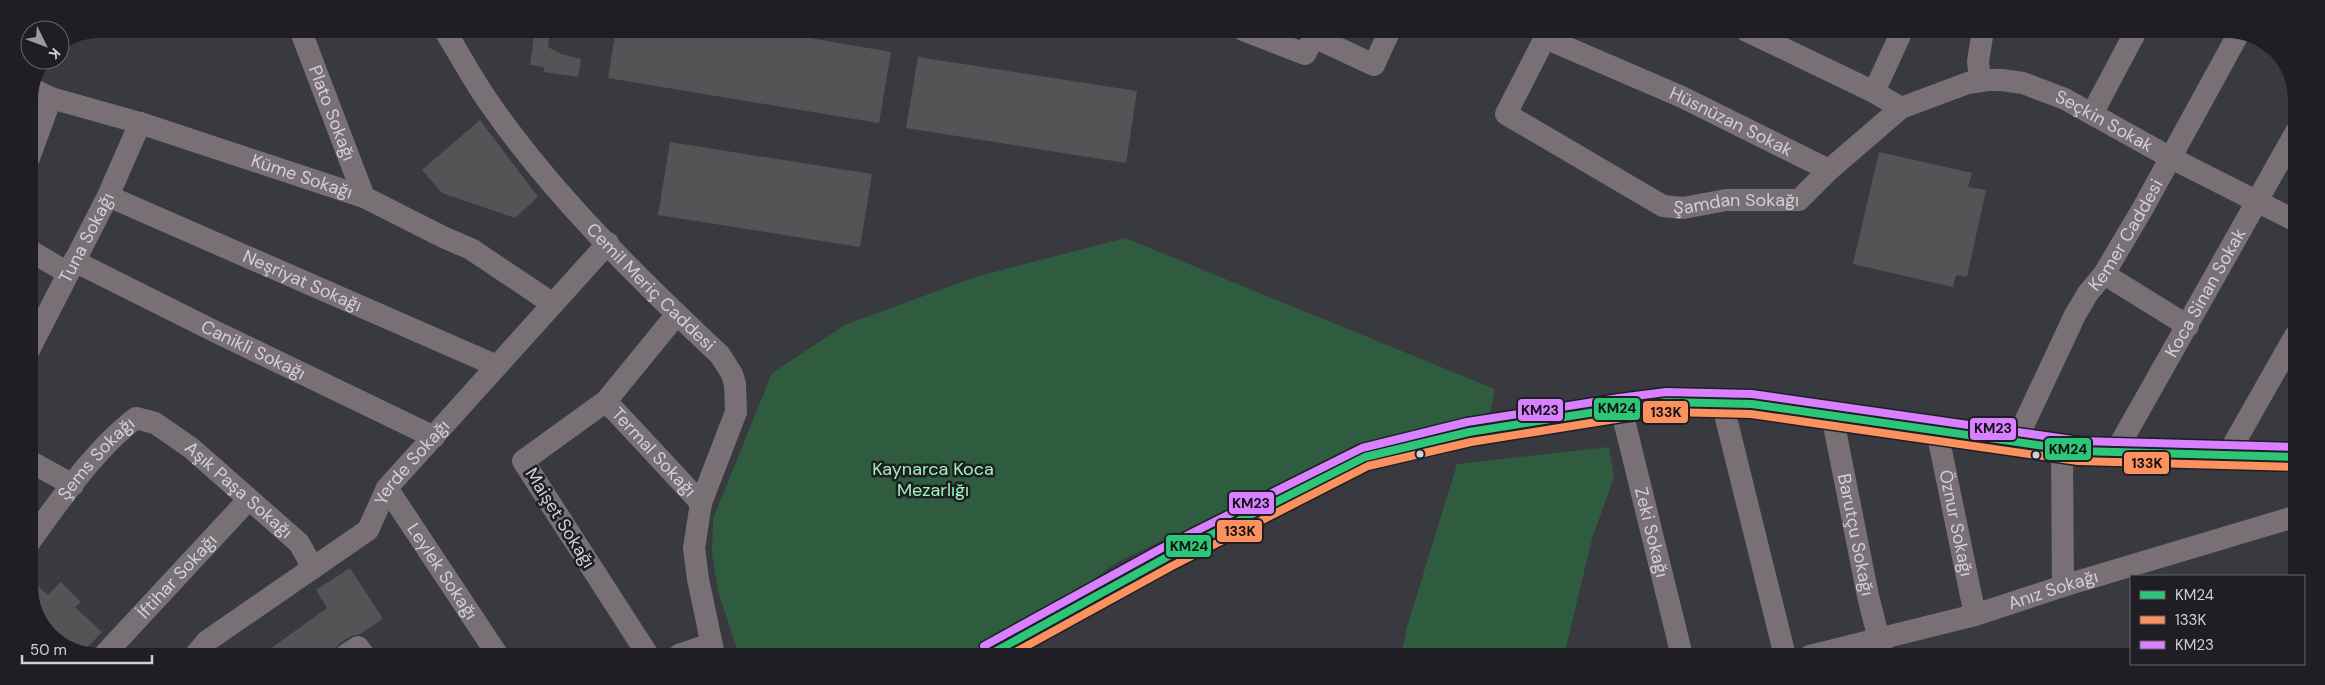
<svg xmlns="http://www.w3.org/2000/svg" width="2325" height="685" font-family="'DM Sans',sans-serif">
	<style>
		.green { fill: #2f5b3e }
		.building { fill: #555355 }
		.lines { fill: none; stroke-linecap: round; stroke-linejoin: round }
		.minor { stroke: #787074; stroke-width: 22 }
		.bus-1-casing { stroke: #1e1e24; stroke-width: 11 }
		.bus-2-casing { stroke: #1e1e24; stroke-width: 11 }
		.bus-3-casing { stroke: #1e1e24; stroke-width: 11 }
		.bus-1 { stroke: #2dc577; stroke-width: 8 }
		.bus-2 { stroke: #fa915f; stroke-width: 8 }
		.bus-3 { stroke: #d880ff; stroke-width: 8 }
		.bus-dot { fill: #d1d0d9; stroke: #1e1e24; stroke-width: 2 }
		.labels { text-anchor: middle; stroke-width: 5; stroke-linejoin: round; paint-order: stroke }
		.street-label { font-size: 18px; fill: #d1d0d9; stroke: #1e1e24 }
		.park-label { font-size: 18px; fill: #9ff4b8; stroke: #1e1e24 }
		.line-badge { stroke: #1e1e24; stroke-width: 2 }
		.pale-badge-label { font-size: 14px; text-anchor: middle; font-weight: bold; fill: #111 }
	</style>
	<rect width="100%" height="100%" fill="#393940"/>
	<g class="green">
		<path d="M1125,238L1495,389L1490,413L1400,433L1361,447L1315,469L1233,513L1159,542L1116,563L1033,624L974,655H739L718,591L712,554L713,519L772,373L845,325L975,277Z"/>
		<path d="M1609,447L1614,477L1592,539L1564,656L1401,655L1407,627L1457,464Z"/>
	</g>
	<g class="building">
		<path d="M535,29H550L548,47L561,54L581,59L578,77L544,72V67L530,65Z"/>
		<path d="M616,29H757L891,52L879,123L608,78Z"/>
		<path d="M918,57L1137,91L1126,163L906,128Z"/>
		<path d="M480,120L538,197L515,218L442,193L422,170Z"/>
		<path d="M670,142L872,174L860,247L658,215Z"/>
		<path d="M1879,152L1972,173L1968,187L1986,190L1967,277L1956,275L1953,287L1853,264Z"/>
		<path d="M350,568L383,619L360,634L351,636L340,643L336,648L334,654H263L327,608L316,590Z"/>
		<path d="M29,578L48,595L61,582L81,602L75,607L102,632L81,654L46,632L29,591Z"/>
	</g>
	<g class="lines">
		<g class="minor">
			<path id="s1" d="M300,29L364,197"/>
			<path id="s2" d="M444,29C459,54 473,80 490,104C553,195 639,279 720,355L732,374L735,384L736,412L701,503L694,548L698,579L714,655"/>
			<path d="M1243,30L1305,54L1314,37L1374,65L1390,30"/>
			<path id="s3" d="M1549,30L1506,114L1663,206L1683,208L1726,200H1799L1829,170"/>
			<path d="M1747,31L1874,92L1901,108"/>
			<path id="s4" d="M1545,38L1682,97L1829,170L1901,108L1968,83L1988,80H2002L2023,83L2065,99L2171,158L2296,221"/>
			<path d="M1980,81L1978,61L1983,31"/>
			<path id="s5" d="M32,89L51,98L140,123L364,197L443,237L471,249L553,304"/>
			<path d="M1874,92L1902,31"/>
			<path d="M2092,114L2136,31"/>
			<path d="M29,158L51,98"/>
			<path id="s6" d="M108,196L497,366"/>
			<path d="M29,250L68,273"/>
			<path id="s7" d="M74,261L216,332L434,437"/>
			<path d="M2104,274L2188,326"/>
			<path id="s8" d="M29,350L108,196L140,123"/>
			<path id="s9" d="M606,401L701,503"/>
			<path d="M1722,402L1785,656"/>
			<path id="s10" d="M1621,408L1682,656"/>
			<path id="s11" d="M1832,415L1868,596L1883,656"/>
			<path id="s12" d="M1937,431L1975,615"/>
			<path id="s13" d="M2016,441L2075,315L2088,293L2104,274L2143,208L2240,31"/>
			<path d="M2062,449L2063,586"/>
			<path id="s14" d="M2115,453L2296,132"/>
			<path d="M2228,454L2295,336"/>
			<path d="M29,461L73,485"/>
			<path id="s15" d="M387,488L497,654"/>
			<path id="s16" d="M29,543C59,501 96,448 136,418L155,423L191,448L299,543L313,568"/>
			<path id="s17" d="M105,654L249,499"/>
			<path id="s18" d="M196,654L207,641L368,530L387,488L608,243"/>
			<path d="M347,654L358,647L363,654"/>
			<path d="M648,655L523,461L606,401L677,314"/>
			<path d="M679,655L711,644"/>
			<path d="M989,655L1167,557L1365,457L1469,432L1621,408L1667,402L1752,404L2079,451L2295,457"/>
			<path id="s19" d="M1810,656L1975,615L2063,586L2294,517"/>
		</g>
		<defs>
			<path id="bus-1" d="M989,655L1167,557L1365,457L1469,432L1621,408L1667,402L1752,404L2079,451L2295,457"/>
			<path id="bus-2" d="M1010,655L1172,566L1368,466L1471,442L1622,418L1668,412L1751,414L2078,461L2295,467"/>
			<path id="bus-3" d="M984,646L1162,548L1362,448L1467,422L1619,398L1666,392L1752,394L2080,441L2295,447"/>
		</defs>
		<use href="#bus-1" class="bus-1-casing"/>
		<use href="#bus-2" class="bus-2-casing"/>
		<use href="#bus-3" class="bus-3-casing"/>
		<use href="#bus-1" class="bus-1"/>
		<use href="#bus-2" class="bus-2"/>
		<use href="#bus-3" class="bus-3"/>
	</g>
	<g class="bus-dot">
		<circle cx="1420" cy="454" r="4.5"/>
		<circle cx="2036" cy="455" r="4.5"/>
	</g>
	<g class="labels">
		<g class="street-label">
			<text dy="6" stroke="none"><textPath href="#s1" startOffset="90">Plato Sokağı</textPath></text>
			<text dy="6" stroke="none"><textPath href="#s4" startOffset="204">Hüsnüzan Sokak</textPath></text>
			<text dy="6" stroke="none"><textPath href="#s4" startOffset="625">Seçkin Sokak</textPath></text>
			<text dy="6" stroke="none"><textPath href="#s5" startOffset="284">Küme Sokağı</textPath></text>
			<text dy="6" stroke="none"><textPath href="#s3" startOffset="350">Şamdan Sokağı</textPath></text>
			<text dy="6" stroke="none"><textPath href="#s13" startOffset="234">Kemer Caddesi</textPath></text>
			<text dy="6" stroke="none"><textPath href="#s8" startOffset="126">Tuna Sokağı</textPath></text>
			<text dy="6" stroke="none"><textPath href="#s6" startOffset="212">Neşriyat Sokağı</textPath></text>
			<text dy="6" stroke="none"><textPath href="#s2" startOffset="332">Cemil Meriç Caddesi</textPath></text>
			<text dy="6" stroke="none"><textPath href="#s14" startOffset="184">Koca Sinan Sokak</textPath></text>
			<text dy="6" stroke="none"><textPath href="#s7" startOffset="200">Canikli Sokağı</textPath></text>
			<text dy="6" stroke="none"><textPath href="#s9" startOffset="70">Termal Sokağı</textPath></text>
			<text dy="6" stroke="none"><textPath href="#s16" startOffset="108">Şems Sokağı</textPath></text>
			<text dy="6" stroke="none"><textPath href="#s18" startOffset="294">Yerde Sokağı</textPath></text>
			<text dy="6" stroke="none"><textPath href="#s16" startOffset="292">Aşık Paşa Sokağı</textPath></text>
			<text transform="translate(560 518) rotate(58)" y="6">Maişet Sokağı</text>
			<text dy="6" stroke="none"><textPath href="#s12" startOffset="94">Öznur Sokağı</textPath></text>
			<text dy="6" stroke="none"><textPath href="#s10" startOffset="128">Zeki Sokağı</textPath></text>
			<text dy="6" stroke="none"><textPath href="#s11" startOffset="122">Barutçu Sokağı</textPath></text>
			<text dy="6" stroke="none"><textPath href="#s15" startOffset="100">Leylek Sokağı</textPath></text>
			<text dy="6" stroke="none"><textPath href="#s17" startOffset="106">İftihar Sokağı</textPath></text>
			<text dy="6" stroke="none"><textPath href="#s19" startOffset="252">Anız Sokağı</textPath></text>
		</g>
		<g class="park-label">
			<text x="933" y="475">Kaynarca Koca<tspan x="933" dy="21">Mezarlığı</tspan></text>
		</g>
	</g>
	<path d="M0 0H2325V685H0ZM99 38H2227A61 61 0 0 1 2288 99V587A61 61 0 0 1 2227 648H99A61 61 0 0 1 38 587V99A61 61 0 0 1 99 38Z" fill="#1e1e24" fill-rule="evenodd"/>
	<g class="line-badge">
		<rect x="1593" y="397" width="48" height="24" rx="5" fill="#2dc577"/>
		<rect x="1517" y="398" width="47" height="24" rx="5" fill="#d880ff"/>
		<rect x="1642" y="400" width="47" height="24" rx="5" fill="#fa915f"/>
		<rect x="1969" y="417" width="48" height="24" rx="5" fill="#d880ff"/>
		<rect x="2044" y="437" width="48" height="24" rx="5" fill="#2dc577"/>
		<rect x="2123" y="451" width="47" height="24" rx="5" fill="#fa915f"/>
		<rect x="1228" y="491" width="47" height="24" rx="5" fill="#d880ff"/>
		<rect x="1216" y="519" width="47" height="24" rx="5" fill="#fa915f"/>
		<rect x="1165" y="534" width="47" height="24" rx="5" fill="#2dc577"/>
	</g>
	<g class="pale-badge-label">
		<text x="1617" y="413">KM24</text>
		<text x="1540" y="415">KM23</text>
		<text x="1666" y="417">133K</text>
		<text x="1993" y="433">KM23</text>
		<text x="2068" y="454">KM24</text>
		<text x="2147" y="468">133K</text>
		<text x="1251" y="508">KM23</text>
		<text x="1240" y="536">133K</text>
		<text x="1189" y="551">KM24</text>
	</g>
	<rect x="2130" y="575" width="175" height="90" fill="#1e1e24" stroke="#66656c"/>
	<rect x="2140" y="591" width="25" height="8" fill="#2dc577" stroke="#66656c"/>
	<text x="2175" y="600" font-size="15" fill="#d1d0d9">KM24</text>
	<rect x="2140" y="616" width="25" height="8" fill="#fa915f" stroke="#66656c"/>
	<text x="2175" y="625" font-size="15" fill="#d1d0d9">133K</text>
	<rect x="2140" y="641" width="25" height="8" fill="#d880ff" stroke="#66656c"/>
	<text x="2175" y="650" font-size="15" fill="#d1d0d9">KM23</text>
	<g transform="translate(45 45) rotate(132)"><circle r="24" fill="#1e1e24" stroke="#66656c"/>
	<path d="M0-4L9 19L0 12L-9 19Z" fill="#9c9ba3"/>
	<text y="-8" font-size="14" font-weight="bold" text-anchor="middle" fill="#d1d0d9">K</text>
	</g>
	<path d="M22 655v8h130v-8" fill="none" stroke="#d1d0d9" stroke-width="2.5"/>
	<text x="30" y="655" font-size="15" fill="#d1d0d9" stroke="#1e1e24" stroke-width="4" paint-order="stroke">50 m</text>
</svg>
